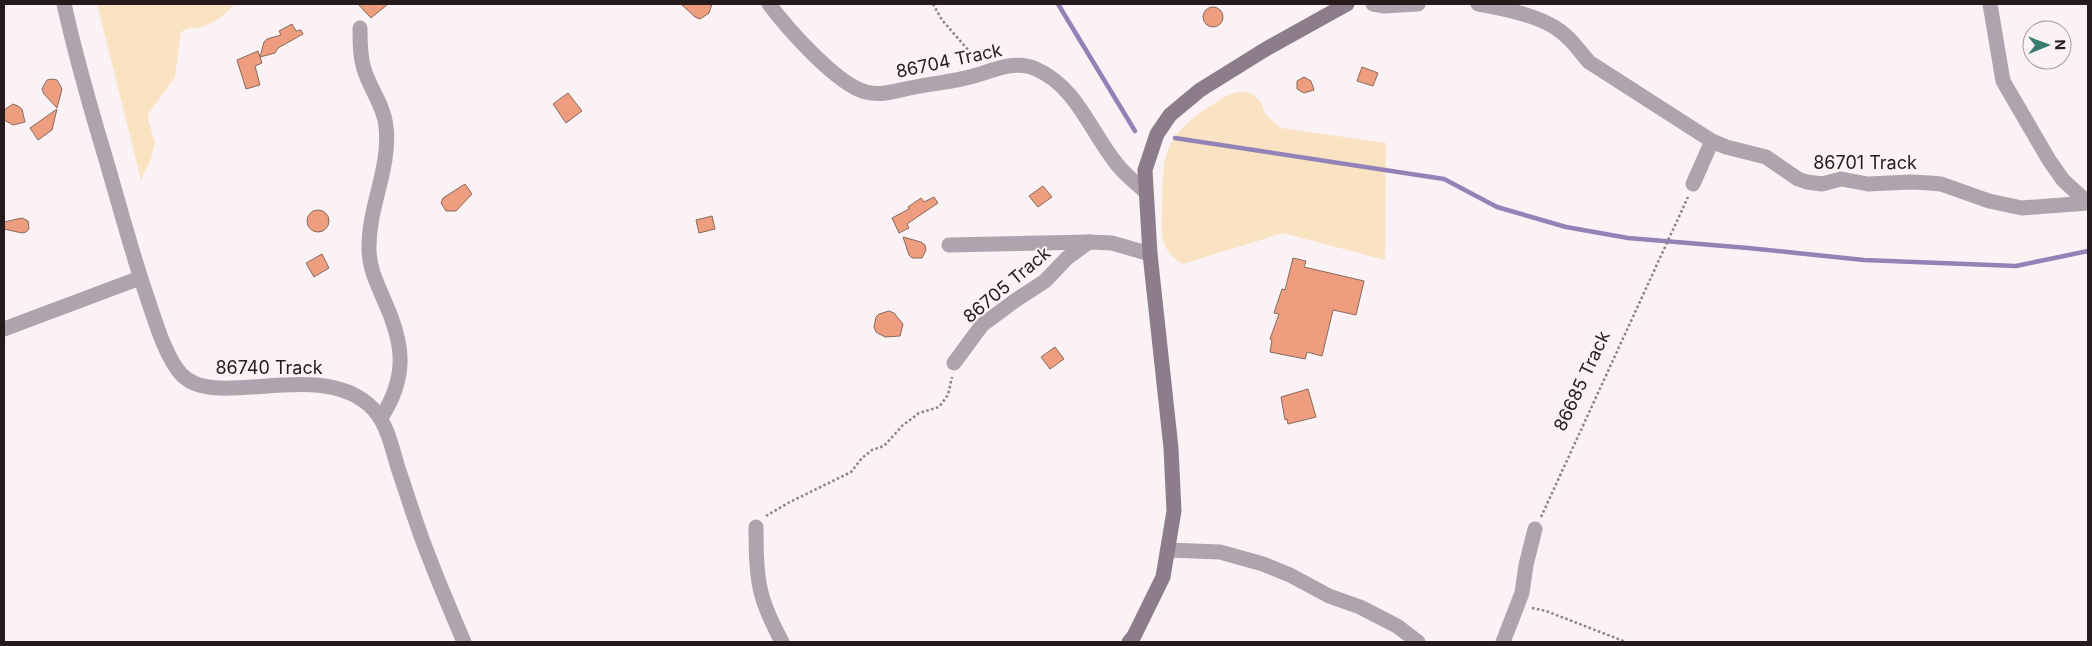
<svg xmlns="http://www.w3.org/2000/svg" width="2092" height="646" font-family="Inter,sans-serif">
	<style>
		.green { fill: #fae3c3 }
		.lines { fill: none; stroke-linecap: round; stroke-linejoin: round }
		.stream { stroke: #9282b7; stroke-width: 4.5 }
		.building { fill: #ee9d7f; stroke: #886a5f }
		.path { stroke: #8c8284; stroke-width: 2.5; stroke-dasharray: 2.5 2.5; stroke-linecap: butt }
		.street { stroke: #afa4ad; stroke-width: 15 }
		.secondary { stroke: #8d7d8b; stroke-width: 15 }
		.labels { text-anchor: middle; stroke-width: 4; stroke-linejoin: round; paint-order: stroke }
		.street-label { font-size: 18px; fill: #261a1c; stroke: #faf2f4 }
	</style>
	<rect width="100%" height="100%" fill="#faf2f4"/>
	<g class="green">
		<path d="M97,4H235C227,12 216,22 205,26C196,29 189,26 181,32L175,77L149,113L148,120L155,142L151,159L141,180Z"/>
		<path d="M1243,91L1254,95L1261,103L1265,114L1281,128L1386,143L1385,260L1283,233L1182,264C1158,247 1162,235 1162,207C1163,187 1161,166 1169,147C1178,126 1206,108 1225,97C1230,93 1237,93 1243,91Z"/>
	</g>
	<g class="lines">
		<g class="stream">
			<path d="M1058,4L1135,131"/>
			<path d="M1175,138L1444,179L1497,207L1566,227L1628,238L1748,248L1864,260L2016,266L2088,251"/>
		</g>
	</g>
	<g class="building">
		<path d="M358,4H388L371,18Z"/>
		<path d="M681,4H712L709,13L700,19L695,17Z"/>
		<circle cx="1213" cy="17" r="10"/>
		<path d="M292,24L296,31L301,30L303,34L278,48L275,53L260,57L264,42L267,39L281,35L279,31Z"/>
		<path d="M258,51L262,63L255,66L260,85L246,89L237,60Z"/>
		<path d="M1362,67L1378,73L1373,86L1357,81Z"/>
		<path d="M1304,77L1311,81L1314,90L1304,93L1297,89V81Z"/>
		<path d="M52,79L57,80L62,89L57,108L44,94L42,89L47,80Z"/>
		<path d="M568,93L582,111L566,123L553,104Z"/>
		<path d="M13,104L18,106L22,109L25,122L13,125L4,120V110Z"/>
		<path d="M57,109L52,130L38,140L30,128Z"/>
		<path d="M465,184L472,194L456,211H446L441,203L443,198Z"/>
		<path d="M1043,186L1052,197L1038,207L1029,196Z"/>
		<path d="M934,197L938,203L907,224L909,228L899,233L892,218L909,209L908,207L921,198L924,202Z"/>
		<circle cx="318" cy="221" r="11"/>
		<path d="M712,216L715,229L699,233L696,220Z"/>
		<path d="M22,218L28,221L29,229L26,232L22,233L4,229V222Z"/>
		<path d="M903,237L921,242L925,245L926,250L922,258H912L909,255Z"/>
		<path d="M322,254L329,268L314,277L306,263Z"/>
		<path d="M1293,258L1306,261L1304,267L1364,281L1356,315L1333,310L1322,356L1307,352L1305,359L1270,352L1272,340L1270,339L1279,314L1274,313L1282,289L1285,290Z"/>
		<path d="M889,311L894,313L903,324L900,336L885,337L876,332L874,327L876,317L879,314Z"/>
		<path d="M1055,347L1064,359L1050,369L1041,357Z"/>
		<path d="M1308,389L1316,417L1288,424L1287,419L1285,420L1281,397Z"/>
	</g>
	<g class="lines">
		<g class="path">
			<path d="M933,4L942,20L976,59"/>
			<path d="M766,516L788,503L851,472L862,458L872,450L884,446L903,425L919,413L939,407L948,395L952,377"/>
			<path d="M1541,517L1688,197"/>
			<path d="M1532,608L1546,611L1626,642"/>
		</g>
		<g class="street">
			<path d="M64,4C76,58 91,110 107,163C120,208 132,253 147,297C155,320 165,356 181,374C214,411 315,359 368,404C387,420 391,445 398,468C406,491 413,514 421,536C434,572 449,607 464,642"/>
			<path d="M769,4C787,28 837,85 866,92C881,96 895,91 910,88C933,83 955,82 977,75C996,69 1017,60 1036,69C1077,87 1090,131 1116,163C1124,174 1136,183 1146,192"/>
			<path d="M1373,4L1384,6L1418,4"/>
			<path d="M1478,4C1502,8 1541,16 1560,31C1572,39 1580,52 1589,62L1712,141L1726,147L1766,157L1798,179L1807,182L1822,184L1841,179L1868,184L1910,182L1930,183L1941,184L1989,201L2022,208L2088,203"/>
			<path d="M1990,4L2003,81L2049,160L2063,180L2088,203"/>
			<path d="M360,28C360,42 360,56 364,69C370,89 384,106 386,126C391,168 368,207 369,249C369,268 377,283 384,300C404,344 408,376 381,418"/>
			<path d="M1693,184L1712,141"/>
			<path d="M949,245L1089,242"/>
			<path d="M4,329L140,278"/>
			<path d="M954,363L982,325L1016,300L1045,281L1067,258L1089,242L1112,243L1150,254"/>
			<path d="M756,527C756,543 756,559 758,575C760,599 771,621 782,642"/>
			<path d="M1168,550L1220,552L1263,564L1290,575L1329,596L1360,607L1397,626L1418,642"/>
			<path d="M1503,642L1522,593L1526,565L1535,529"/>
		</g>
		<path class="secondary" d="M1129,642L1134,636L1163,577L1174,511L1171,448L1150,254L1145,170L1157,134L1170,115L1200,90L1266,49L1347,4"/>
	</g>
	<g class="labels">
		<g class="street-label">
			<text transform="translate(949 61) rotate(-12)" y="6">86704 Track</text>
			<text x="1865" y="169">86701 Track</text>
			<text transform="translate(1007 285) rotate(-40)" y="6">86705 Track</text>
			<text x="269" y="374">86740 Track</text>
			<text transform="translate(1582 381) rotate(-65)" y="6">86685 Track</text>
		</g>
	</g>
	<rect width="2092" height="646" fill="none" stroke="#261a1c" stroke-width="10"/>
	<g transform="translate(2047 45) rotate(89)"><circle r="24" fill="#faf2f4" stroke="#a59c9e"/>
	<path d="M0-4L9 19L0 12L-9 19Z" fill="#387c70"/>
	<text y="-8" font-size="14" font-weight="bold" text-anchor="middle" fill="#261a1c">N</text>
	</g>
</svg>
